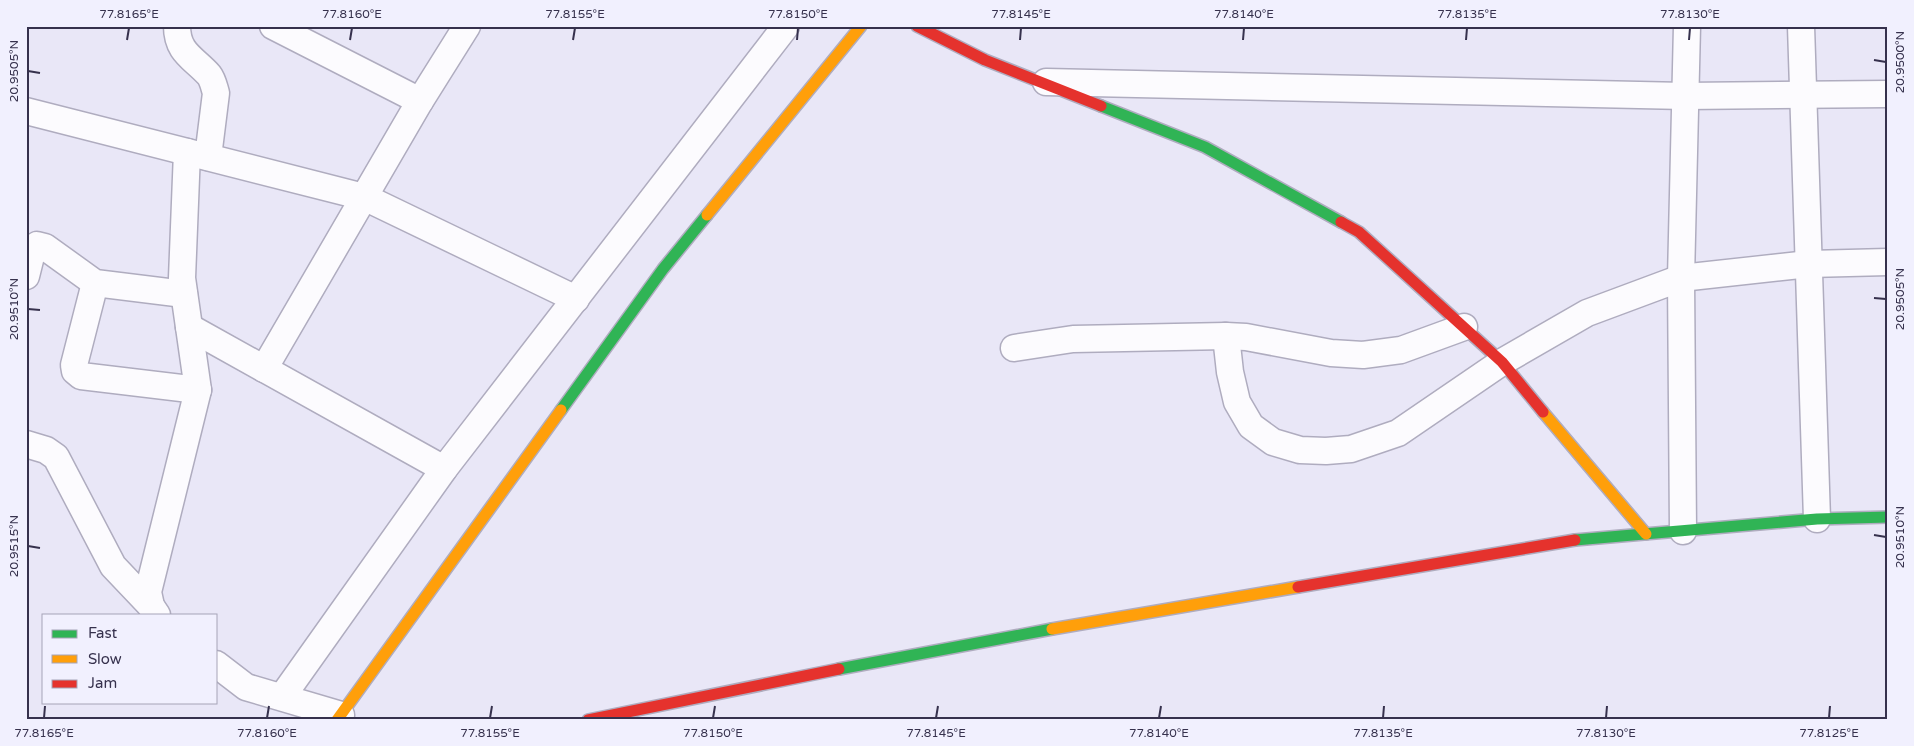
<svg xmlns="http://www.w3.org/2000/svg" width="1914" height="746" font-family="'Varela Round',sans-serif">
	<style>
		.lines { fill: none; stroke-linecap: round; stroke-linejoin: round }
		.street-casing { stroke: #afacbf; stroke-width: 29 }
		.fast-casing { stroke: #afacbf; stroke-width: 14 }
		.slow-casing { stroke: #afacbf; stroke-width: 14 }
		.jam-casing { stroke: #afacbf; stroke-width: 14 }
		.street { stroke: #fcfbfe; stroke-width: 26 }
		.fast { stroke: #30b455; stroke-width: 11 }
		.slow { stroke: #ff9f0a; stroke-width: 11 }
		.jam { stroke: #e5322d; stroke-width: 11 }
		.ticks { fill: none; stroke: #36314d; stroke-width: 2 }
		.neatline { fill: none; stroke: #36314d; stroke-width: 2 }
		.ticks-label { font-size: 12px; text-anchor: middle; fill: #36314d }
	</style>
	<rect width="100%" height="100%" fill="#e9e7f7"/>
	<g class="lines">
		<defs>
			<g id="street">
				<path d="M177,26C177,53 194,58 209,75C213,80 214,87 216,93L208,157"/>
				<path d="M273,26L420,101"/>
				<path d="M1801,26L1817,519"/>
				<path d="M1046,82L1685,96L1888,94"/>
				<path d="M26,111L364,197L576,299"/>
				<path d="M26,276L32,252L37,245L45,247L95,283L184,294"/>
				<path d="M95,283L74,365L75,371L81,376L198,390"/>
				<path d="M189,327L444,469"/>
				<path d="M1226,336L1230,372L1237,402L1251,426L1273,442L1300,450L1326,451L1351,449L1398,433L1502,362L1587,313L1681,278L1809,264L1888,262"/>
				<path d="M1014,348L1073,339L1226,336L1246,337L1331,353L1363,355L1401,350L1464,327"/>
				<path d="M264,369L420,101L467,26"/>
				<path d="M26,444L46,450L56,457L113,566L151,606"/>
				<path d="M1683,531L1681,278L1687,26"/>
				<path d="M157,615L151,606L148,592L198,390L182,278L187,152"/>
				<path d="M216,664L246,687L341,715"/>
				<path d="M282,697L444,469L786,26"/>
			</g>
			<g id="fast">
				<path d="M1101,106L1205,147L1341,222"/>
				<path d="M561,410L663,269L707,215"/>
				<path d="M1575,540L1817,519L1888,517"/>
				<path d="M839,669L1052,629"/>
			</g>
			<g id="slow">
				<path d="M707,215L861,26"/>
				<path d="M1543,412L1646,534"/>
				<path d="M1052,629L1298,587"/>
				<path d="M337,720L561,410"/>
			</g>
			<g id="jam">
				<path d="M917,26L985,60L1101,106"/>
				<path d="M1341,222L1359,232L1502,362L1543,412"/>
				<path d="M1298,587L1575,540"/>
				<path d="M588,720L839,669"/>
			</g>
		</defs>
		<use href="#street" class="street-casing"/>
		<use href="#fast" class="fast-casing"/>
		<use href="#slow" class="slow-casing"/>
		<use href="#jam" class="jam-casing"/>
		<use href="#street" class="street"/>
		<use href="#fast" class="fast"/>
		<use href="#slow" class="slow"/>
		<use href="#jam" class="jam"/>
	</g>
	<path class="ticks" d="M127,40L129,28M350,40L352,28M573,40L575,28M797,40L798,28M1020,40L1021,28M1243,40L1244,28M1466,40L1467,28M1689,40L1690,28M1874,60L1886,62M28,71L40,73M1874,298L1886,299M28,309L40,310M1874,535L1886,537M28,546L40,548M44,718L45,706M267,718L269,706M490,718L492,706M713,718L715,706M936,718L938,706M1159,718L1161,706M1383,718L1384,706M1606,718L1607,706M1829,718L1830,706"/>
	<rect width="1914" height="746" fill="none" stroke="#f1f0fe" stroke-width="55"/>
	<rect x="42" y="614" width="175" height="90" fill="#f1f0fe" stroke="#a6a4b7"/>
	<rect x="52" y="630" width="25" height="8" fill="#30b455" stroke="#a6a4b7"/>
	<text x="88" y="638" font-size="15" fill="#36314d">Fast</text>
	<rect x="52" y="655" width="25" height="8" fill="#ff9f0a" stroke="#a6a4b7"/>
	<text x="88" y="664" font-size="15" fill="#36314d">Slow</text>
	<rect x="52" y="680" width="25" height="8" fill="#e5322d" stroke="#a6a4b7"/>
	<text x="88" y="688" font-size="15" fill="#36314d">Jam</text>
	<rect x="28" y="28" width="1858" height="690" class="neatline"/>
	<g class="ticks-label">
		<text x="129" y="18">77.8165°E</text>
		<text x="352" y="18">77.8160°E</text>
		<text x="575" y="18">77.8155°E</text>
		<text x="798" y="18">77.8150°E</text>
		<text x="1021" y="18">77.8145°E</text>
		<text x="1244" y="18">77.8140°E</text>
		<text x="1467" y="18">77.8135°E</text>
		<text x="1690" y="18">77.8130°E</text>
		<text transform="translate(1900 62) rotate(-90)" y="4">20.9500°N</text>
		<text transform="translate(14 71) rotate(-90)" y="4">20.9505°N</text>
		<text transform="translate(1900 299) rotate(-90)" y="4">20.9505°N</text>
		<text transform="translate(14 309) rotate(-90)" y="4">20.9510°N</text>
		<text transform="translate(1900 537) rotate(-90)" y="4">20.9510°N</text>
		<text transform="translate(14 546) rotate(-90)" y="4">20.9515°N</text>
		<text x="44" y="737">77.8165°E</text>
		<text x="267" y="737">77.8160°E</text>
		<text x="490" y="737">77.8155°E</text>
		<text x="713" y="737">77.8150°E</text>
		<text x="936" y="737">77.8145°E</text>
		<text x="1159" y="737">77.8140°E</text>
		<text x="1383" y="737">77.8135°E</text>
		<text x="1606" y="737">77.8130°E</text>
		<text x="1829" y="737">77.8125°E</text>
	</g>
</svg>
